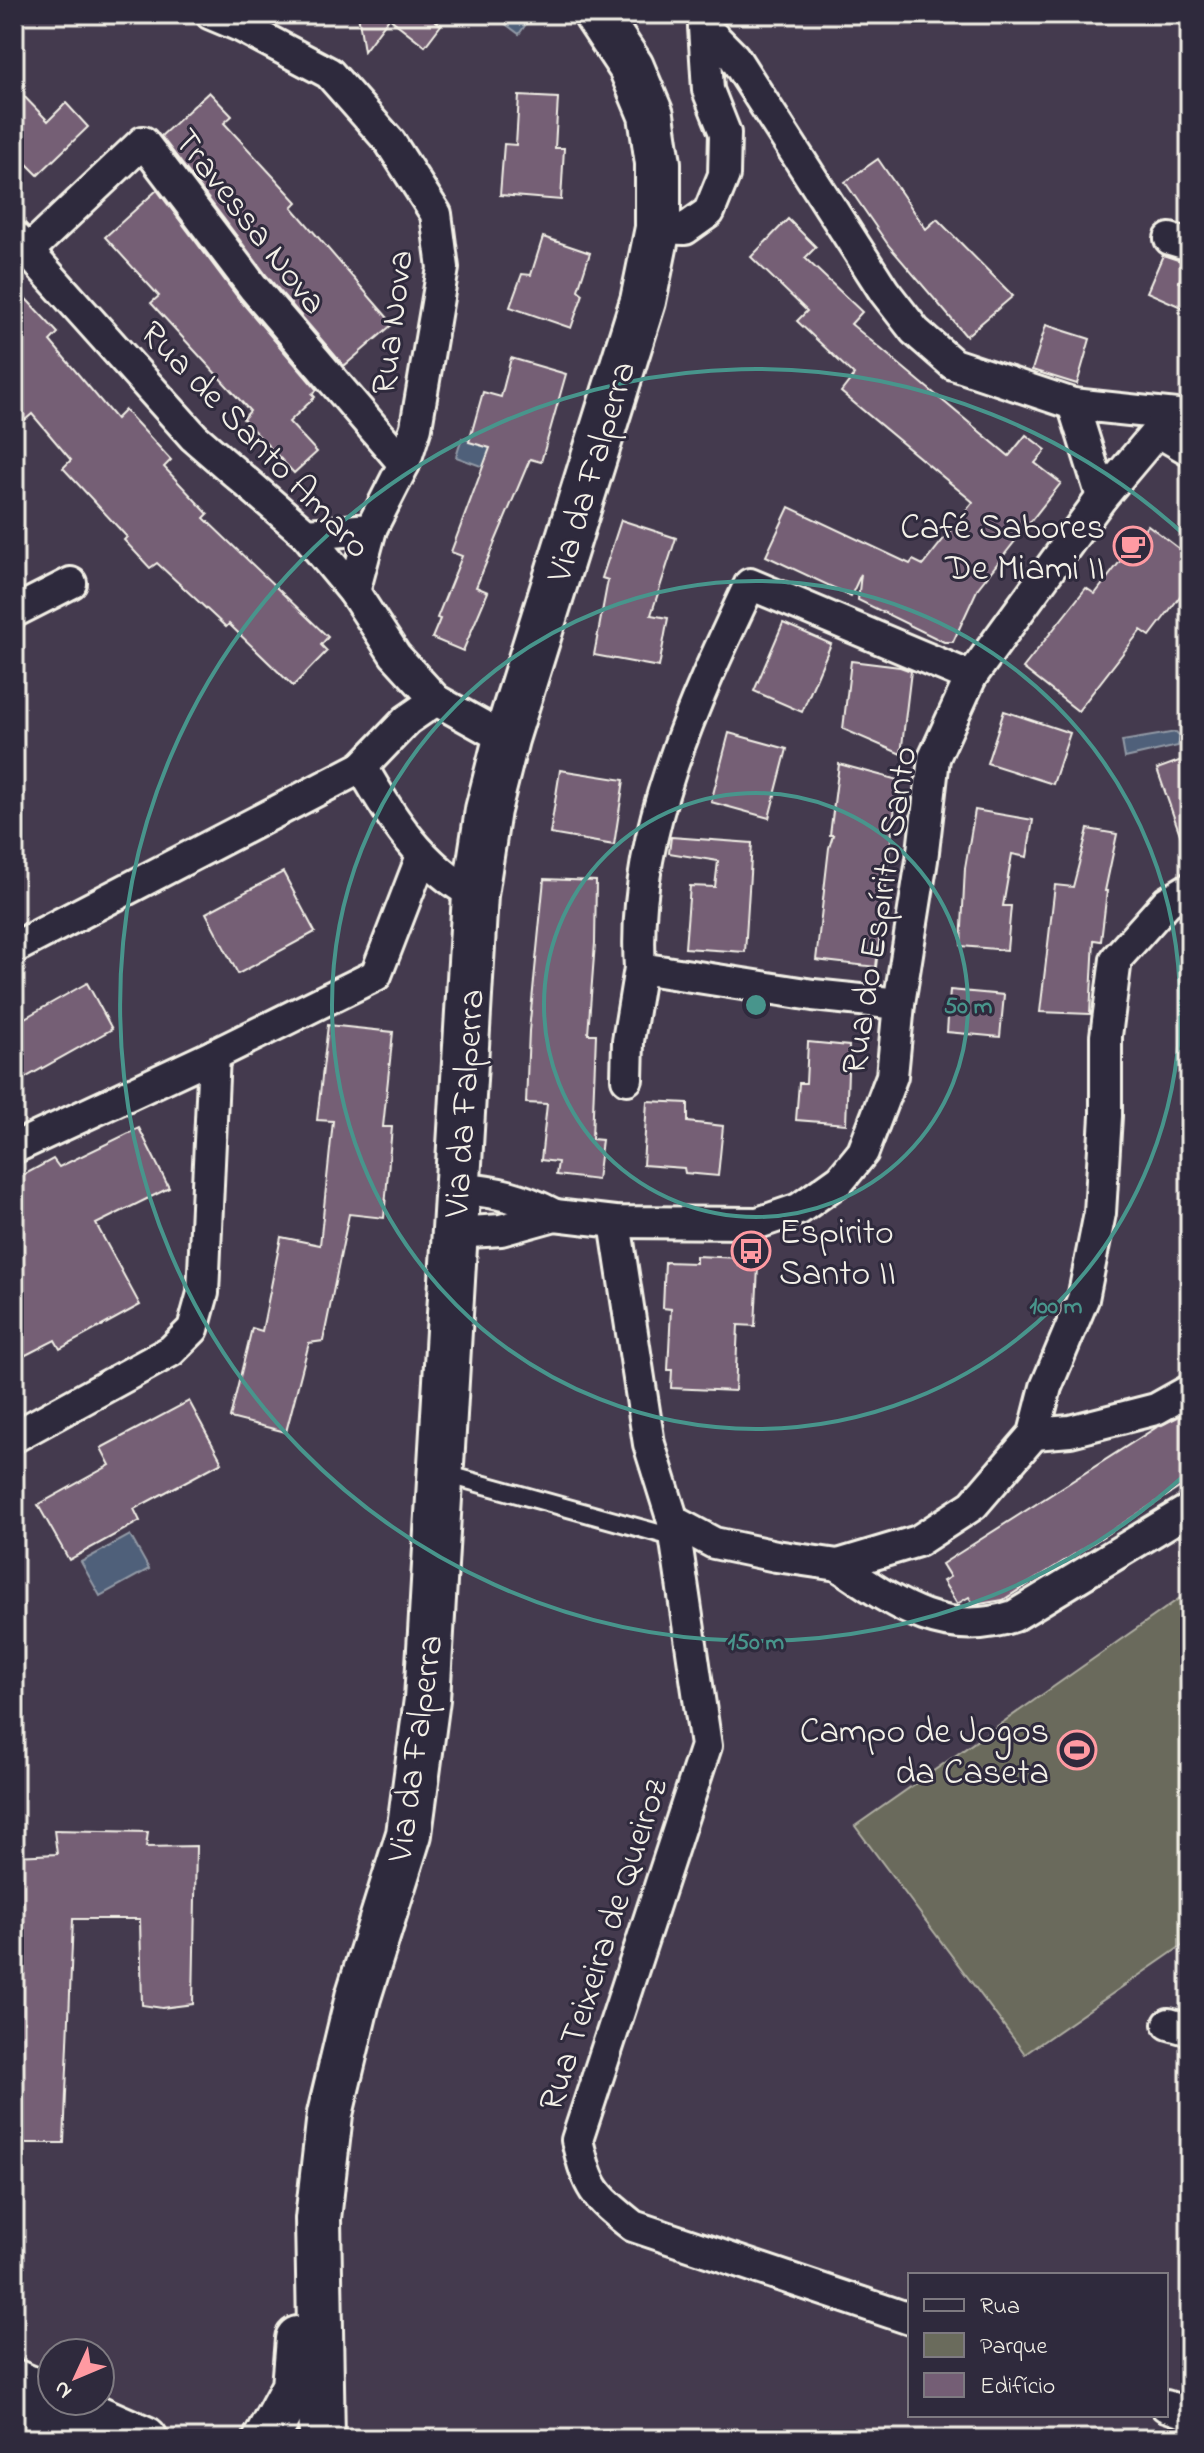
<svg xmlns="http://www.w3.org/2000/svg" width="1204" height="2453" font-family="'Indie Flower',sans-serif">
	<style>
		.green { fill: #6a6b5c; stroke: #afaea2; stroke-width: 2 }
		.water { fill: #50607a; stroke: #929aa6; stroke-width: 2 }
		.building { fill: #745e75; stroke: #f4f1e8; stroke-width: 2 }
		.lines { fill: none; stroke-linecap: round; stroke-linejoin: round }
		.lane-casing { stroke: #f4f1e8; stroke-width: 22 }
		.street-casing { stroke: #f4f1e8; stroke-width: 36 }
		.secondary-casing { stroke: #f4f1e8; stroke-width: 50 }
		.lane { stroke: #2f2a3d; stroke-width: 16 }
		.street { stroke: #2f2a3d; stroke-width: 30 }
		.secondary { stroke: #2f2a3d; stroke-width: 44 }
		.ring { fill: none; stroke: #48958c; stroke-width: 4 }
		.labels { text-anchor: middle; stroke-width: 6; stroke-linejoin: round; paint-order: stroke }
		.street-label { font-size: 36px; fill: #f4f1e8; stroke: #2f2a3d }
		.poi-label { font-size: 36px; fill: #f4f1e8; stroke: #2f2a3d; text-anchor: end }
		.centre { fill: #48958c; stroke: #2f2a3d; stroke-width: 4 }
		.ring-label { font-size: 24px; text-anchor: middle; font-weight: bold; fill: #48958c; stroke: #2f2a3d; stroke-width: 6; stroke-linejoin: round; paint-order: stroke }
	</style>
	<rect width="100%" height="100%" fill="#443a4e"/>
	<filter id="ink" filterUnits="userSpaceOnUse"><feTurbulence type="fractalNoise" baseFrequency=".0125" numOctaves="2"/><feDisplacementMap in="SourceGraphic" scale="16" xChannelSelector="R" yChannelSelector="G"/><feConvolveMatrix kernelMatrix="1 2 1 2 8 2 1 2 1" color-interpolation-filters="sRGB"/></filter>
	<g filter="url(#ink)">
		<path class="green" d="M1190,1591V1940L1025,2054L855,1826Z"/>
		<g class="water">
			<path d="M492,14H533L519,34Z"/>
			<path d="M462,438L507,453L500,473L456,457Z"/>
			<path d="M1176,732L1180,736L1178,746L1125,758L1122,741Z"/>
			<path d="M130,1535L149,1569L100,1596L81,1562Z"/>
		</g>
		<g class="building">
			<path d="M358,14H426L441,25L425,46L389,18L364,51Z"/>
			<path d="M14,86L48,121L66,103L88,127L38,175L14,151Z"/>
			<path d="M209,92L232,116L224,123L297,202L292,207L393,324L344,366L267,276L161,136Z"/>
			<path d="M519,96L558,98L555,148H564L561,200L500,195L504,144L516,145Z"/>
			<path d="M878,159L926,229L937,219L1013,296L966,336L889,246L845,182Z"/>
			<path d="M157,190L239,299L317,390L312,394L315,397L289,422L317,452L294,473L243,419L250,411L151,303L159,296L105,237Z"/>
			<path d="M788,219L816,247L805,258L862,312L851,324L1009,456L1026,435L1046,450L1035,463L1061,483L978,588L953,642H944L858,600L861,574L851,596L766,556L789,507L910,564L913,560L923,565L973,502L841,392L854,375L797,321L807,311L751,257Z"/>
			<path d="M543,237L590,253L578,290L583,294L571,328L510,307L522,274L531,275Z"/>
			<path d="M1163,255L1187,263L1179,282L1190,286V311L1147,292Z"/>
			<path d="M14,286L58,333L50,341L116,419L125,410L171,460L164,467L208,514L204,518L328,637L321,645L327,651L293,686L229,624L226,627L157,563L150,568L124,540L127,537L63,468L71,460L32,414L25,420L14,408Z"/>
			<path d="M1046,325L1090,339L1077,384L1032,370Z"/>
			<path d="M511,358L566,374L541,462L530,459L476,587L488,592L463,651L432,638L440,619L437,618L462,556L451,552L490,448L469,442L483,392L501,397Z"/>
			<path d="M621,520L676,538L651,615L668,618L659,667L594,655L608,580L602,578Z"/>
			<path d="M1148,525L1190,557V583L1150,636L1141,630L1078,711L1023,668L1086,588L1095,594Z"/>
			<path d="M783,623L831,644L802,712L754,691Z"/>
			<path d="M851,661L900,667L911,671L901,754L843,729Z"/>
			<path d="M1004,711L1070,733L1053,784L987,763Z"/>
			<path d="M729,733L787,749L769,818L711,802Z"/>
			<path d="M1190,757V853L1187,854L1157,769Z"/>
			<path d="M839,764L898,780L876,967L816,960L829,848L833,835H830Z"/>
			<path d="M560,770L624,780L614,845L550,834Z"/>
			<path d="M975,810L1033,820L1027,857L1012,854L1003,906H1011L1007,950L961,946L965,868Z"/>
			<path d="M1088,829L1117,834L1105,891H1107L1101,941L1094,940L1090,1014L1040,1012L1055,885L1073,887Z"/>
			<path d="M671,837L752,843L745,952L685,948L690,886L715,887L718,861L669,853Z"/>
			<path d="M283,872L315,932L238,974L206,913Z"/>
			<path d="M544,879L596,881L595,943L588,1034H596L592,1139L602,1140L597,1180L556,1175L558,1162L541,1160L547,1104L526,1103L529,1031Z"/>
			<path d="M87,983L112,1029L21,1080L14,1066V1024Z"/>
			<path d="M950,990L1004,995L1000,1037L947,1032Z"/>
			<path d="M328,1025L393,1032L383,1127H392L384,1218L349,1214L323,1341L309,1343L286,1432L230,1418L252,1328L262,1331L281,1237L320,1245L333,1121L317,1120Z"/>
			<path d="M808,1042L849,1046L846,1124L796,1120L799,1083H806Z"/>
			<path d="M647,1101L688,1103V1122L723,1126L718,1176L685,1173L684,1168L643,1165Z"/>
			<path d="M139,1128L169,1188L96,1224L140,1305L60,1349L55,1340L14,1361V1180L53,1159L59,1167Z"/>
			<path d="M696,1256L740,1258L739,1266L758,1267L755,1326L738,1325L735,1391L671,1388L672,1370H668L671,1309L663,1308L665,1262L696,1263Z"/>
			<path d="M189,1401L222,1462L134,1509L140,1521L69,1560L38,1505L110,1465L101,1448Z"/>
			<path d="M1180,1416L1190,1432V1481L1003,1600L974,1605L969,1597L957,1604L943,1581L950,1577L942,1564L1157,1427Z"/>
			<path d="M54,1830L148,1832L146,1847L196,1846L193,2004L162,2008L142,2005L140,1919H73L64,2143H14L15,1856L57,1854Z"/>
		</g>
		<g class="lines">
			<defs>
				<path id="lane" d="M442,1473L676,1538"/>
				<g id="street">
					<path d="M211,14L242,27L329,73L390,142L436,214L443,268L416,427L404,464L371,529L306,534"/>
					<path d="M658,228L685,229L709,212L724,175L725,133L708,90L704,27L734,57L884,291L915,331L953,364L1073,404L1186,416"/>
					<path d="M14,236L194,437L306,534L354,592L395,655L436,700"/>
					<path d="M1170,239L1190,245"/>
					<path d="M28,251L143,142L253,287L404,464"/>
					<path d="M1073,404L1102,497"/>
					<path d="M1157,431L1190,450"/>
					<path d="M354,592L371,529"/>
					<path d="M14,612L71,583"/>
					<path d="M362,767L407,720L436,700L506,739"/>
					<path d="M14,948L362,767C391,818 422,867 475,895"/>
					<path d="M899,1004L813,995L640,968C631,835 694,702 750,584L971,677"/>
					<path d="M627,1079L628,1041L640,968"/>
					<path d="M14,1148L214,1055L376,975L422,856"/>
					<path d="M457,1188C498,1192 518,1196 555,1215"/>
					<path d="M615,1222L649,1444L673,1521L714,1543L776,1556L838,1565L918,1541L973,1505L1034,1434L1046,1387L1083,1299L1100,1213L1106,1116V1036L1116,959L1167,902L1190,888"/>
					<path d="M454,1233L501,1230L555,1215L615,1222L758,1223L799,1209L841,1179L863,1152L892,1076L899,1004L922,860L934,758L971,677L1102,497L1171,415"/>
					<path d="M1034,1434L1070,1431L1156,1409L1190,1390"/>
					<path d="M14,1437L171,1351L193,1329L203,1293L214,1055"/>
					<path d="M673,1521L706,1746L577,2140C589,2190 593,2194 633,2226L910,2319"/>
					<path d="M838,1565C894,1603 943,1640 1014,1616L1190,1509"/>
					<path d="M1169,2024L1190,2030"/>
					<path d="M1166,2406L1190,2414"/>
				</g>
				<g id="secondary">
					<path d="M14,2382L52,2398"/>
					<path d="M58,2401L145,2439"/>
					<path d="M14,2422L53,2439"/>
					<path d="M266,2439L294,2387L298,2339"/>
					<path d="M322,2439L318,2219L330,2114L358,1997L409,1834L427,1699L475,895L488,810L506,739L643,301L658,228V163L651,115L631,67L596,14"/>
				</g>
			</defs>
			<use href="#lane" class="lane-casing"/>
			<use href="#street" class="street-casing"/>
			<use href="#secondary" class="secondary-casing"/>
			<use href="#lane" class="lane"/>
			<use href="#street" class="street"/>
			<use href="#secondary" class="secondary"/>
		</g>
	</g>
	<g class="ring">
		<circle cx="756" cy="1005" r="212"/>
		<circle cx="756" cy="1005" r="424"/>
		<path d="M1190 1470A636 636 0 1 1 1190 540"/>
	</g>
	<defs>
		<symbol id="cafe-ring" viewBox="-11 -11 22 22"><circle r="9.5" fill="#2f2a3d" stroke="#ff9aa2" stroke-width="1.5"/><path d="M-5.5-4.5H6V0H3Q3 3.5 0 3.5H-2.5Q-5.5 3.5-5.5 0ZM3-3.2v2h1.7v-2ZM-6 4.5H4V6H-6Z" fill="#ff9aa2"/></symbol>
		<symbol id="bus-ring" viewBox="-11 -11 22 22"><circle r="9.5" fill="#2f2a3d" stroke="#ff9aa2" stroke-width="1.5"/><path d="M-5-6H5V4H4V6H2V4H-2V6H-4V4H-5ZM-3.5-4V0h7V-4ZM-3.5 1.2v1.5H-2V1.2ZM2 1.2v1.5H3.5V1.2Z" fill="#ff9aa2"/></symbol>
		<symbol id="stadium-ring" viewBox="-11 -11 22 22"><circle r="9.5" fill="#2f2a3d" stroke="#ff9aa2" stroke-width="1.5"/><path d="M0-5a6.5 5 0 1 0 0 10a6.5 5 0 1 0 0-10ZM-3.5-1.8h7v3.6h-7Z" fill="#ff9aa2"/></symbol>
	</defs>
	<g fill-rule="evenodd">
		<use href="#cafe-ring" x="1111" y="524" width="44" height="44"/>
		<use href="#bus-ring" x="729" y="1229" width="44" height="44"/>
		<use href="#stadium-ring" x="1055" y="1728" width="44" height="44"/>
	</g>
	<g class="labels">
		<g class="street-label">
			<text transform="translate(252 220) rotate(52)" y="13">Travessa Nova</text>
			<text transform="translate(390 322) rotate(-83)" y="13">Rua Nova</text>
			<text transform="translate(257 438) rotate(46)" y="13">Rua de Santo Amaro</text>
			<text transform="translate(589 471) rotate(-73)" y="13">Via da Falperra</text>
			<text transform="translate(877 910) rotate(-81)" y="13">Rua do Espírito Santo</text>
			<text transform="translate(462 1103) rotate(-86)" y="13">Via da Falperra</text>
			<text transform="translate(413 1748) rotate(-82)" y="13">Via da Falperra</text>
			<text transform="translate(601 1944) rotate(-72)" y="13">Rua Teixeira de Queiroz</text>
		</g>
		<g class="poi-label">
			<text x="1105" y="538">Café Sabores<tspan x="1105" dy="41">De Miami II</tspan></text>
			<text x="779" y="1243" text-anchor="start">Espirito<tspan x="779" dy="41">Santo II</tspan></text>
			<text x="1049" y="1742">Campo de Jogos<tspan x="1049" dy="41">da Caseta</tspan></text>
		</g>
	</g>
	<circle cx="756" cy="1005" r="12" class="centre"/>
	<g class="ring-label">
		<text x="968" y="1013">50 m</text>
		<text x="1056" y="1313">100 m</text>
		<text x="756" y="1649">150 m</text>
	</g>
	<rect width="1204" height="2453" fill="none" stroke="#2f2a3d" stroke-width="48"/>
	<rect x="24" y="24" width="1156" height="2405" fill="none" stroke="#f4f1e8" stroke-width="3" filter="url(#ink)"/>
	<rect x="908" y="2273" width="260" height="144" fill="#2f2a3d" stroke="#7e7a81" stroke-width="2"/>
	<rect x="924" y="2299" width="40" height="12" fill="#2f2a3d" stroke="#7e7a81" stroke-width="2"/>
	<text x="980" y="2313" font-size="24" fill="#f4f1e8">Rua</text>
	<rect x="924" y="2333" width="40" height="24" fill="#6a6b5c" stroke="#7e7a81" stroke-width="2"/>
	<text x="980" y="2353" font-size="24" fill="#f4f1e8">Parque</text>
	<rect x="924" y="2373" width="40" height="24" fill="#745e75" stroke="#7e7a81" stroke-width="2"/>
	<text x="980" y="2393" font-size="24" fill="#f4f1e8">Edifício</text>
	<g transform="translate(76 2377) rotate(226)"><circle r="38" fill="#2f2a3d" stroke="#7e7a81" stroke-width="2"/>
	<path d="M0-6L14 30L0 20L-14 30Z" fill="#ff9aa2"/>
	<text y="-12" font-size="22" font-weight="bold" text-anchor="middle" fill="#f4f1e8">N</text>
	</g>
</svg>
